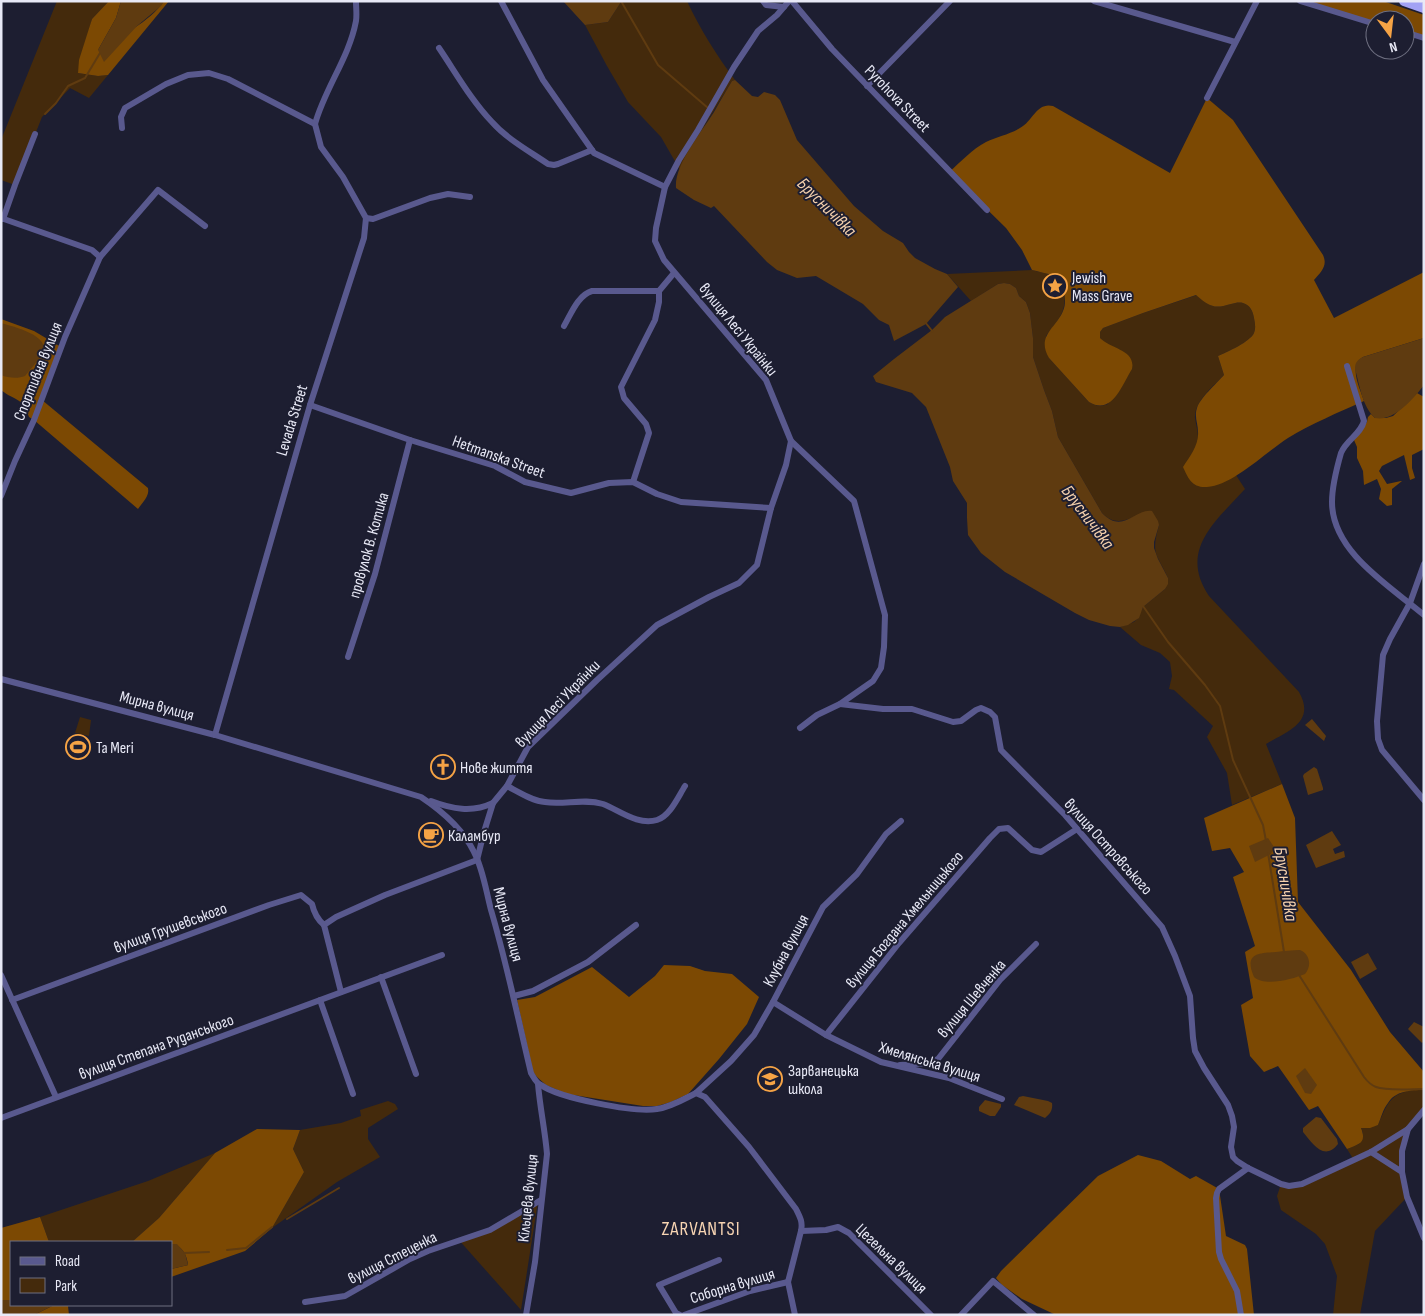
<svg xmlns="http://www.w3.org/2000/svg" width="1425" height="1316" font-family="'Sofia Sans Condensed',sans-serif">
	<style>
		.green { fill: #442a0c }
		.forest { fill: #7c4903 }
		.water { fill: #5f3b10 }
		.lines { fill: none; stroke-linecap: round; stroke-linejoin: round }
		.stream { stroke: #5f3b10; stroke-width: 2 }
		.minor { stroke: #59598e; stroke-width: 6 }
		.trunk { stroke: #a2a2f4; stroke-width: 10 }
		.labels { text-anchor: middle; stroke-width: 4; stroke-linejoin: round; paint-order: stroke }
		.street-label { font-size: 16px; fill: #e8e9f6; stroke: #1d1e31 }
		.poi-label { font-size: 16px; fill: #e8e9f6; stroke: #1d1e31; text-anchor: start }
		.water-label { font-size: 18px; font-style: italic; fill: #f5d1ad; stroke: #1d1e31 }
		.quarter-label { font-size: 19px; letter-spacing: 1px; fill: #f8d5b3; stroke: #1d1e31 }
	</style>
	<rect width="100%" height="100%" fill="#1d1e31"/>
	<g class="green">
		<path d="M57,1H109L92,19L78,73L98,76L108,75L89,98L70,88L42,117L15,185L1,180V140Z"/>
		<path d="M627,1H687C700,29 717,56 735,80L732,81L688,152L680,170L661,137L628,102L607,66L585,25L608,22L621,2Z"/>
		<path d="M1032,270C1039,272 1048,273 1055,277C1060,279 1063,284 1064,289C1067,313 1059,318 1046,336L1049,358L1089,402C1096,406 1100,407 1108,404L1103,341L1100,338V332L1103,328L1143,313L1197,295C1210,307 1214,309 1231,304C1235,303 1239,302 1243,303C1250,305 1253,311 1254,318C1255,323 1256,328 1254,333C1250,342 1227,352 1218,356L1224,375C1214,386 1194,401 1195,418C1196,425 1198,431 1198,438L1234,469L1236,475L1245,489C1216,521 1178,550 1209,596L1299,692C1316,722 1288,731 1266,744L1282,784L1232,805L1227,773L1207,737L1213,726L1174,690L1169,689L1172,676L1170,662L1160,653L1141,645L1120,627L1134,622L1138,618L1143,607L1165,589L1168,578C1156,552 1151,555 1159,525L1136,516C1124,522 1112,524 1102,513L1058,437L1052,411L1044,390L1033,357V338L1030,313L1026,302L1019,296L1016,288L1010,284L1004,283L998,284L971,301L947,274Z"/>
		<path d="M80,717L91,720L89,736L75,733Z"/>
		<path d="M1413,1090H1424V1109L1408,1129L1402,1151L1407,1197L1375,1231L1360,1315H1333L1337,1276L1325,1244L1316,1234L1281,1210L1277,1196L1281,1184L1296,1186L1354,1160L1347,1149L1359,1144L1363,1133L1361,1128L1378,1125C1387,1105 1389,1094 1413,1090Z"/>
		<path d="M388,1101L395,1104L398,1109L368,1128V1139L380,1157L337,1182L272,1228L304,1172L293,1149L300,1130L341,1123L361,1116L360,1110Z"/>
		<path d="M215,1153L159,1218L132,1242H49L40,1217L148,1181Z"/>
		<path d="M538,1201L521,1310L458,1239L489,1229Z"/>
	</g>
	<g class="forest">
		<path d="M109,1H121L116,18L98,50C118,38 151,21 164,1H169L108,75L98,76L78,73L79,60L92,19Z"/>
		<path d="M1300,1H1383L1424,15V38L1405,32V20H1375V24Z"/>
		<path d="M1207,98L1233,120L1323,255C1328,266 1321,272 1314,280L1334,318L1424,272V338L1363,357C1348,366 1360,388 1364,401C1339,412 1311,424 1288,438C1266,452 1232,486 1207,487C1192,488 1188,478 1183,467C1190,456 1199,445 1198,432C1198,423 1194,417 1197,408C1200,398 1216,384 1224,375L1218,356C1227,352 1250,342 1254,333C1256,328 1255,323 1254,318C1253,311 1250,305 1243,303C1239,302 1235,303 1231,304C1214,309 1210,307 1196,295L1143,313L1103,328L1100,332V338C1111,349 1136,350 1132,369C1122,385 1112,416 1089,402L1049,358C1036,336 1056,328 1063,311C1066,304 1065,298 1064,291C1063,285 1061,279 1054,276C1047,273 1039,272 1032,270L1022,250L1006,228L949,172C961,162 972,149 986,142C998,136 1012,134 1023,126C1033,119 1038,102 1053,106L1170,173Z"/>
		<path d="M1,319L34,331L61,347L42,400L148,488C150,496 142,503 138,509L34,420L29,417C22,396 16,402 1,390Z"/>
		<path d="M1417,393L1424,397V449L1412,455V468L1415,478L1410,480L1404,455L1382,466L1379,471L1387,484L1401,481H1402L1392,489V505L1387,506L1379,499L1381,489L1377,479L1364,485L1363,471L1357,458V447L1354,440L1367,422L1368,417L1371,414L1375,418H1386L1393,416Z"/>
		<path d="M1282,784L1295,818L1298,902L1351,970L1390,1032L1424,1072V1090C1411,1090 1395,1091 1388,1103C1383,1109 1381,1118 1378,1125L1370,1128H1361C1367,1143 1359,1144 1347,1149L1318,1106L1309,1110L1278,1066L1264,1072L1250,1056L1241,1005L1253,998L1245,952L1255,946L1233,877L1244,872L1230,848L1212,851L1204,818Z"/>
		<path d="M664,965L690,966L705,971L732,974L759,997L747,1024L719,1059L688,1094L671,1102L657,1106H643L567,1094L546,1085L537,1077L533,1072L517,1000L535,997L592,967L629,997L655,976Z"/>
		<path d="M257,1129L300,1130L293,1149L304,1172L272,1228L245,1251L171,1277V1269L188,1265C187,1255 182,1245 171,1244V1242H132L159,1218L215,1153Z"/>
		<path d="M1138,1155L1161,1161L1190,1179L1196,1176L1219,1189L1226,1236L1245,1245L1247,1249L1254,1315H1056L1022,1299L1002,1285L996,1278L1001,1271L1098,1176Z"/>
		<path d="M40,1217L49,1242H11V1300H1V1228Z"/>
		<path d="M54,1305H85L80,1306H68L69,1315H34Z"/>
	</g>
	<g class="water">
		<path d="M121,1H164L161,6L137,26L104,62L98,50L116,18Z"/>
		<path d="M563,1H627L621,2L608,22L585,25Z"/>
		<path d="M735,80L752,96L758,97L764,92L775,95L780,100L797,140L854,206L883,231L903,243L909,252L915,258L935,269L947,274L958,287L926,324L894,341L889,325L879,320L863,304L816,276L797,278L777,270L767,262L714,206L711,208L694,200L676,188C674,165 702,131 714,112C720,101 726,91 732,81Z"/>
		<path d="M1004,283L1010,284L1016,288L1019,296L1026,302L1030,313L1033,338V357L1044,390L1052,411L1058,437L1102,513C1123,535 1135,508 1152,511L1158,521L1159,525L1154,542V548L1158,559L1168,578V584L1165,589L1143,607L1139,618L1128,625L1120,627L1110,626L1089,620L1075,613L1005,572L981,553L968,535L967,518V503L953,481L950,467L926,407L912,393L876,382L873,376L894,359L932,330L945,317L998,284Z"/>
		<path d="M1,323C14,327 51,335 43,354L25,376C18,379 8,378 1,375Z"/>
		<path d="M1424,338V385C1413,399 1394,422 1375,418C1362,406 1360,386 1355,369C1355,363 1357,360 1363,357Z"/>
		<path d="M1312,719L1326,736L1324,741L1305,725Z"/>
		<path d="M74,738L86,740L83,756L71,754Z"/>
		<path d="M1314,767L1317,769L1323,788V790L1308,795L1303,776L1304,774Z"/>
		<path d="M1332,831L1341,845L1333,849L1335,854L1344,851L1345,857L1316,868L1306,845Z"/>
		<path d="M1268,838L1274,847L1271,854L1255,862L1249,846Z"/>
		<path d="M1300,950C1310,954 1312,966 1305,974C1293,979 1265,987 1254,977C1244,954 1257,953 1276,952C1284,951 1292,950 1300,950Z"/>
		<path d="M1368,953L1377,969L1360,979L1351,962Z"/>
		<path d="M1414,1022L1424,1027V1041L1422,1043L1408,1029Z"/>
		<path d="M1305,1068L1317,1085L1311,1094L1305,1093L1296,1076Z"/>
		<path d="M1023,1096L1048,1101L1052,1103C1053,1110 1050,1114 1045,1118L1014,1105L1019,1097Z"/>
		<path d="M985,1100L1001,1104V1107L995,1116H990L979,1111V1107Z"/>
		<path d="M1316,1117L1321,1118L1337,1139L1338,1144C1324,1162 1312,1143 1303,1132V1128Z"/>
		<path d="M171,1244H177L185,1253L188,1265L171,1269Z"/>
		<path d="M1,1300H11V1305H54L34,1315H1Z"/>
	</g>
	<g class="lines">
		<g class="stream">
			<path d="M621,1L658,65L708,108"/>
			<path d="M45,114L56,103L68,86L85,78L100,53"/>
			<path d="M925,322L933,332"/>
			<path d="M1143,606L1168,642L1205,685L1220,706L1233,760L1263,825L1266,841"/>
			<path d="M1268,853L1284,952"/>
			<path d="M1299,975L1364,1077C1367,1081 1371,1085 1376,1087C1386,1091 1412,1089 1424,1089"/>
			<path d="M287,1219L339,1188"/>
			<path d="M227,1250L246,1248L272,1227"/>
			<path d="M184,1253L209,1252"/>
		</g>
		<g class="minor">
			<path d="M501,1L543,80L592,150L594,153L665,187"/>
			<path d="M763,1L766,5L784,7"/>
			<path d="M792,1L832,49L987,210"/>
			<path d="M1094,1L1235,42"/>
			<path d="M1300,1L1375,24"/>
			<path d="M1405,32L1424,38"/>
			<path d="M439,48C456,73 471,100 492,122C507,139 529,151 548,164L554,165L558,164L592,150"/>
			<path d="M867,86L950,1"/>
			<path d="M1207,98L1257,1"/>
			<path d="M315,124C325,88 349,58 356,21C357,15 356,8 356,1"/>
			<path d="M122,128L121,117L125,108L166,84L188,75L209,73L228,79L315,124"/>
			<path d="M1,218L92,250L100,257"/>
			<path d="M366,218L373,219L430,198L448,194L470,197"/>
			<path d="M3,219L15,185L35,134"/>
			<path d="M564,326C571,314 578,295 592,291H659"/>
			<path d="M1347,366L1364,421C1361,434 1346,440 1341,453C1337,467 1332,487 1332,502C1332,552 1390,586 1424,615"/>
			<path d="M310,405L410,440L495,466L525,482L571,493L609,483L633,482L657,494L681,502L771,508"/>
			<path d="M791,441L854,501L885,615L884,647L881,668L873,681L840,704L817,715L800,728"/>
			<path d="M633,482L649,433L646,424L624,398L621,387L655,320L659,302V291L674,273"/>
			<path d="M1,496L15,461L34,420L65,337L100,257L158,190L205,226"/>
			<path d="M1424,564L1410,603L1390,639L1383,655L1377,721L1378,739L1382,750L1424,800"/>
			<path d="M348,657L375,574L410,440"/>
			<path d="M1,679L215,735L421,797C442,811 463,829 474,852C483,869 486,891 491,910C507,964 518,1019 531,1073C534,1078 536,1083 541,1085C559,1098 635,1113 657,1109C671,1107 684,1099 696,1093L705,1097L749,1147L796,1209C800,1217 803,1222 801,1231L788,1282L795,1315"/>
			<path d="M840,704L883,709H912L953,722L961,721L976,710L981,708L990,712L995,717L1001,750L1065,815L1162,927L1175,956L1190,996L1193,1038L1195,1051L1204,1068L1228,1105L1232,1116L1234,1127L1231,1147L1233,1157L1237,1161L1248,1168L1281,1184L1289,1186L1302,1184L1371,1152L1408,1129"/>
			<path d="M215,735L310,405L364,238L366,218L343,177L321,147L315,124"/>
			<path d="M507,786C519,792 532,801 545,802C564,805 584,798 603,804C619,810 638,826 657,820C670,816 678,797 685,786"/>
			<path d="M431,801C452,809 472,813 493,803"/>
			<path d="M1,975L56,1097"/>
			<path d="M381,977L416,1074"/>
			<path d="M341,992L324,925L336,917L385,895L477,860L484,832L493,803L507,786L528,747L597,680L657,625L709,597L739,583L757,565L771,508L786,465L791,441L766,380L664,260L655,241L656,228L665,187L679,160L698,130L734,67L758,31L777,15L789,1"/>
			<path d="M514,996L533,991L588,962L636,925"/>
			<path d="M12,1000L269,905L301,895L312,904C314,913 317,919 324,925"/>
			<path d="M320,1000L353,1094"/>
			<path d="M773,1002L826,1035L881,1062L949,1078L1002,1099"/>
			<path d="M826,1035L899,943L990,838L999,829L1008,828L1032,850L1041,852L1077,829"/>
			<path d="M900,1065L929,1063L938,1059L1000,980L1036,944"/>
			<path d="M696,1093L731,1061L754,1035L773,1002L823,907L857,874L886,834L901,821"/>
			<path d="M1,1118L442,955"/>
			<path d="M1371,1152L1402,1172L1407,1197L1424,1238"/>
			<path d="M1402,1172V1151L1408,1129L1424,1110"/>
			<path d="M801,1231L826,1230L838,1227L849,1233L931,1315"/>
			<path d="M305,1302L345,1296L410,1259L428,1251L490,1230L541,1200"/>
			<path d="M526,1315L535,1262L547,1154C545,1130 540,1108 538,1084"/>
			<path d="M680,1315L676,1313L659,1285L719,1260"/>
			<path d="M684,1315L750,1291L788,1282"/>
			<path d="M961,1315L993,1281L1034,1315"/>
			<path d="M1241,1315L1237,1291L1221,1259L1219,1252L1216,1198L1217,1193L1219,1189L1248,1168"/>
		</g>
		<path class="trunk" d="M1404,1L1424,8"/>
	</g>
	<defs>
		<symbol id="sight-ring" viewBox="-11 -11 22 22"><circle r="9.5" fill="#1d1e31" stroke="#f5a345" stroke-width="1.5"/><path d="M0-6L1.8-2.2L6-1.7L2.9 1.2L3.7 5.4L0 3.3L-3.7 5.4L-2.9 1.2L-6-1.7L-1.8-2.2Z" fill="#f5a345"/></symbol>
		<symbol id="stadium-ring" viewBox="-11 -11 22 22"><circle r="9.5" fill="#1d1e31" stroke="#f5a345" stroke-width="1.5"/><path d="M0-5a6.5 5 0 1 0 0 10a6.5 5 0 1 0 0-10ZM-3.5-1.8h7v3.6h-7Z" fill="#f5a345"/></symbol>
		<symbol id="church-ring" viewBox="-11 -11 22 22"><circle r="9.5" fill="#1d1e31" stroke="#f5a345" stroke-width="1.5"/><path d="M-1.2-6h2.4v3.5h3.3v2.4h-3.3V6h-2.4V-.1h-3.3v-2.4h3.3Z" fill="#f5a345"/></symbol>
		<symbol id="cafe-ring" viewBox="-11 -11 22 22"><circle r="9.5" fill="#1d1e31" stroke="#f5a345" stroke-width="1.5"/><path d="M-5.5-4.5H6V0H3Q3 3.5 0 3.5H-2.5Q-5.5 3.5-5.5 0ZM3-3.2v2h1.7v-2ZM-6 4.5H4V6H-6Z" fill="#f5a345"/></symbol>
		<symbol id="school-ring" viewBox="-11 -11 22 22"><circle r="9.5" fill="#1d1e31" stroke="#f5a345" stroke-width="1.5"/><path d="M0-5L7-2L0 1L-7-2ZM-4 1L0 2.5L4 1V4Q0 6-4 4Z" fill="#f5a345"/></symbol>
	</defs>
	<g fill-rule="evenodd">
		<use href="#sight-ring" x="1041" y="272" width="28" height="28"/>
		<use href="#stadium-ring" x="64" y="733" width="28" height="28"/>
		<use href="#church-ring" x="429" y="753" width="28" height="28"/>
		<use href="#cafe-ring" x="417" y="821" width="28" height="28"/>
		<use href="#school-ring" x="756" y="1065" width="28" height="28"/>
	</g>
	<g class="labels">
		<g class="street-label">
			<text transform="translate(898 98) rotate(46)" y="6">Pyrohova Street</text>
			<text transform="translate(739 329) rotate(51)" y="6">вулиця Лесі Українки</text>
			<text transform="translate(37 371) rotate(-68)" y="6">Спортивна вулиця</text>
			<text transform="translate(291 420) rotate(-73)" y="6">Levada Street</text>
			<text transform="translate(499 456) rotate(20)" y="6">Hetmanska Street</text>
			<text transform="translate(368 545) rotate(-74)" y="6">провулок В. Котика</text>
			<text transform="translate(557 703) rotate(-46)" y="6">вулиця Лесі Українки</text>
			<text transform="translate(157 705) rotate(15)" y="6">Мирна вулиця</text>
			<text transform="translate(1109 846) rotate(48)" y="6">вулиця Островського</text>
			<text transform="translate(904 919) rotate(-50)" y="6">вулиця Богдана Хмельницького</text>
			<text transform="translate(509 924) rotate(75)" y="6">Мирна вулиця</text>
			<text transform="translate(170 927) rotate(-20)" y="6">вулиця Грушевського</text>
			<text transform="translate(785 950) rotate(-62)" y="6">Клубна вулиця</text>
			<text transform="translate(971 998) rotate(-50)" y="6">вулиця Шевченка</text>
			<text transform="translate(156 1046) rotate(-20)" y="6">вулиця Степана Руданського</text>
			<text transform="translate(930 1061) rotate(17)" y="6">Хмелянська вулиця</text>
			<text transform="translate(527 1198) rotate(-84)" y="6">Кільцева вулиця</text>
			<text transform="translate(392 1257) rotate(-27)" y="6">вулиця Стеценка</text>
			<text transform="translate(892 1258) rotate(44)" y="6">Цегельна вулиця</text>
			<text transform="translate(732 1285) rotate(-17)" y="6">Соборна вулиця</text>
		</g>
		<g class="poi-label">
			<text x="1072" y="283">Jewish<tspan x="1072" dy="18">Mass Grave</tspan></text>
			<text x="96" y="753">Ta Meri</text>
			<text x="460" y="773">Нове життя</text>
			<text x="448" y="841">Каламбур</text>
			<text x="788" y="1076">Зарванецька<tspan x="788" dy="18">школа</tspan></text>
		</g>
		<g class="water-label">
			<text transform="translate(827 207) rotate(45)" y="6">Брусничівка</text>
			<text transform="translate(1088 517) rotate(53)" y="6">Брусничівка</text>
			<text transform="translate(1286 884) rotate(81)" y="6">Брусничівка</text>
		</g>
		<g class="quarter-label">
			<text x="701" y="1235">ZARVANTSI</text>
		</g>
	</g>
	<rect width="1425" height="1316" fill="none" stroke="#e8e9f6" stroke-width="5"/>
	<rect x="10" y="1241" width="162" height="65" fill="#1d1e31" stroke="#6e6f80"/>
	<rect x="20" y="1257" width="25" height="8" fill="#59598e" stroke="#6e6f80"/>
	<text x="55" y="1266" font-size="15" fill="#e8e9f6">Road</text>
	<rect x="20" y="1278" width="25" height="15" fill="#442a0c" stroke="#6e6f80"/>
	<text x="55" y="1291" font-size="15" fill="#e8e9f6">Park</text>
	<g transform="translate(1390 35) rotate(165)"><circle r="24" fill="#1d1e31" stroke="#6e6f80"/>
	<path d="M0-4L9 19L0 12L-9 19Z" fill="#f5a345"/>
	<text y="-8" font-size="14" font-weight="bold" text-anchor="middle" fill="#e8e9f6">N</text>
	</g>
</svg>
